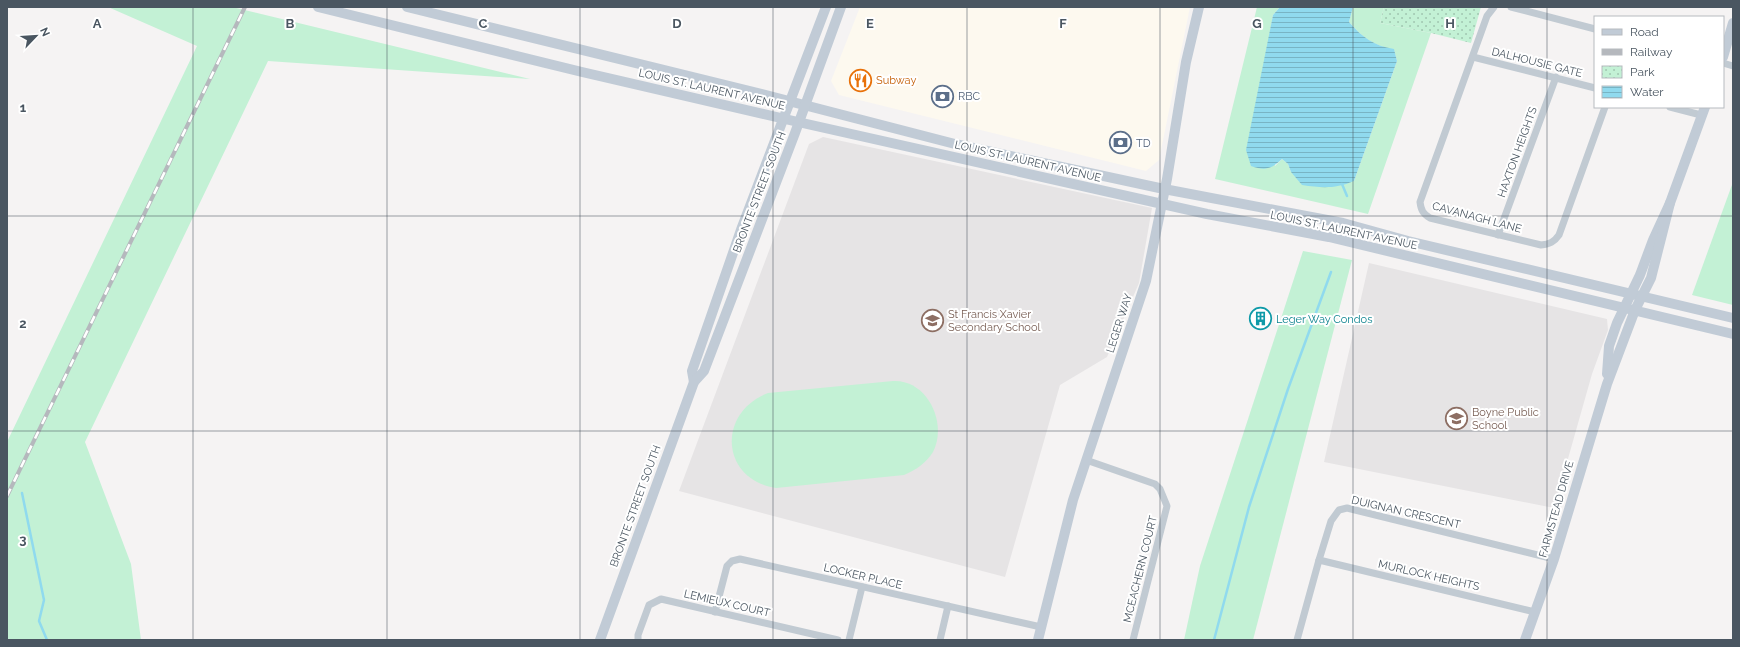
<svg xmlns="http://www.w3.org/2000/svg" width="1740" height="647" font-family="Raleway,sans-serif">
	<style>
		.commercial { fill: #fdf9ef }
		.education { fill: #e6e4e5 }
		.grass { fill: #c3f1d5 }
		.park { fill: url(#park-dots) }
		.water { fill: url(#water-rules) }
		.lines { fill: none; stroke-linecap: round; stroke-linejoin: round }
		.stream { stroke: #90daee; stroke-width: 2.5 }
		.street { stroke: #c1cad2; stroke-width: 7 }
		.secondary { stroke: #c1cbd6; stroke-width: 10 }
		.rail-casing { stroke: #b5b8bd; stroke-width: 4 }
		.rail { stroke: #fff; stroke-width: 2.5; stroke-dasharray: 8; stroke-linecap: butt }
		.grid { fill: none; stroke: #4a5661; stroke-width: 1; stroke-opacity: 0.55 }
		.labels { text-anchor: middle; stroke-width: 4; stroke-linejoin: round; paint-order: stroke }
		.street-label { font-size: 11px; fill: #4a5661; stroke: #fff }
		.food-label { font-size: 11px; fill: #c56008; stroke: #fff; text-anchor: start }
		.service-label { font-size: 11px; fill: #4e5e75; stroke: #fff; text-anchor: start }
		.education-label { font-size: 11px; fill: #785e54; stroke: #fff; text-anchor: start }
		.culture-label { font-size: 11px; fill: #0d838f; stroke: #fff; text-anchor: start }
		.grid-label { font-size: 13px; text-anchor: middle; font-weight: bold; fill: #4a5661; stroke: #fff; stroke-width: 4; stroke-linejoin: round; paint-order: stroke }
	</style>
	<defs>
		<pattern id="park-dots" width="8" height="8" patternUnits="userSpaceOnUse"><rect width="8" height="8" fill="#c3f1d5"/><path d="M2 2h.1M6 6h.1" fill="none" stroke="#a0c6b0" stroke-width="1.8" stroke-linecap="round"/></pattern>
		<pattern id="water-rules" width="6" height="5" patternUnits="userSpaceOnUse"><rect width="6" height="5" fill="#90daee"/><path d="M0 2.5h6" fill="none" stroke="#78b4c4"/></pattern>
	</defs>
	<rect width="100%" height="100%" fill="#f5f3f3"/>
	<path class="commercial" d="M860,7H1190L1159,160L1146,171L839,95L831,81Z"/>
	<g class="education">
		<path d="M823,137L1152,208L1139,283L1107,357L1060,385L1005,577L679,491L809,144Z"/>
		<path d="M1369,263L1607,319L1608,330L1592,374L1554,508L1324,462Z"/>
	</g>
	<g class="grass">
		<path d="M108,7H232L530,79L268,61L85,442L131,564L141,640H7V442L197,46Z"/>
		<path d="M1257,7H1280L1273,15L1269,38L1275,166L1282,159L1288,164L1291,172L1354,181L1397,61L1394,50C1374,46 1362,37 1349,22L1353,7H1384L1380,23L1431,33L1368,214L1215,179Z"/>
		<path d="M1733,182V305L1692,295Z"/>
		<path d="M1303,251L1352,260L1253,640H1184L1200,566Z"/>
		<path d="M893,381C927,379 948,423 933,452C926,463 916,470 904,475L776,488C721,480 716,413 768,393Z"/>
	</g>
	<path class="park" d="M1384,7H1481L1471,43L1431,33L1380,23Z"/>
	<path class="water" d="M1280,7H1353L1349,22C1362,37 1374,46 1394,49L1397,61L1354,181C1335,189 1322,188 1302,185L1291,172L1288,164L1282,159C1271,169 1266,171 1251,166L1246,150L1273,15Z"/>
	<g class="lines">
		<g class="stream">
			<path d="M1342,184L1347,196"/>
			<path d="M22,493L44,600L39,621L47,640"/>
			<path d="M1214,640L1249,507L1288,389L1331,272"/>
		</g>
		<g class="street">
			<path d="M1494,7L1487,16L1420,202C1421,210 1423,214 1430,218L1541,245C1550,244 1554,242 1559,235L1605,107"/>
			<path d="M1511,7L1595,29"/>
			<path d="M1473,57L1595,88"/>
			<path d="M1723,63L1733,66"/>
			<path d="M1670,107L1701,115"/>
			<path d="M1498,235L1556,77"/>
			<path d="M1086,460L1155,484L1160,489L1167,506L1133,640"/>
			<path d="M1319,560L1535,612"/>
			<path d="M715,612L727,566L732,561L740,559L1041,627"/>
			<path d="M638,640V635L649,605L661,599L838,640"/>
			<path d="M849,640L862,587"/>
			<path d="M940,640L948,606"/>
			<path d="M1297,640L1319,560L1331,521L1339,510L1347,508L1554,559"/>
		</g>
		<g class="secondary">
			<path d="M318,7L582,72L798,122L1207,214L1329,237L1733,334"/>
			<path d="M407,7L762,94L955,144L1164,189L1343,223L1408,241L1733,318"/>
			<path d="M1723,57L1733,23"/>
			<path d="M1607,374L1609,346L1617,323L1640,275L1653,240L1670,203L1705,107"/>
			<path d="M694,382L692,371L742,227L826,7"/>
			<path d="M600,640L694,382L704,371L795,133L841,7"/>
			<path d="M1038,640L1073,500L1146,281L1167,179L1186,62L1199,7"/>
			<path d="M1525,640L1554,559L1607,384L1635,310L1651,278L1670,203"/>
		</g>
		<defs>
			<path id="rail" d="M7,496L245,7"/>
		</defs>
		<use href="#rail" class="rail-casing"/>
		<use href="#rail" class="rail"/>
	</g>
	<path class="grid" d="M193,7V640M387,7V640M580,7V640M773,7V640M967,7V640M1160,7V640M1353,7V640M1547,7V640M7,216H1733M7,431H1733"/>
	<defs>
		<symbol id="restaurant-ring" viewBox="-11 -11 22 22"><circle r="9.5" fill="#fff" stroke="#e8710a" stroke-width="1.5"/><path d="M-5-6h1v4h1v-4h1v4h1v-4h1v5L-1.5 .5V6h-2V.5L-5-1ZM5-6V6H3V1.5H1.5Q1.5-4 5-6Z" fill="#e8710a"/></symbol>
		<symbol id="bank-ring" viewBox="-11 -11 22 22"><circle r="9.5" fill="#fff" stroke="#5c6f8a" stroke-width="1.5"/><path d="M-6-4H6V4H-6ZM0-2.3a2.3 2.3 0 1 0 0 4.6a2.3 2.3 0 1 0 0-4.6Z" fill="#5c6f8a"/></symbol>
		<symbol id="building-ring" viewBox="-11 -11 22 22"><circle r="9.5" fill="#fff" stroke="#0f9aa8" stroke-width="1.5"/><path d="M-4-6H4V6H1V3H-1V6H-4ZM-2.5-4.3h1.7v1.8h-1.7ZM.8-4.3h1.7v1.8H.8ZM-2.5-1h1.7V.8h-1.7ZM.8-1h1.7V.8H.8Z" fill="#0f9aa8"/></symbol>
		<symbol id="school-ring" viewBox="-11 -11 22 22"><circle r="9.5" fill="#fff" stroke="#8d6e63" stroke-width="1.5"/><path d="M0-5L7-2L0 1L-7-2ZM-4 1L0 2.5L4 1V4Q0 6-4 4Z" fill="#8d6e63"/></symbol>
	</defs>
	<g fill-rule="evenodd">
		<use href="#restaurant-ring" x="848" y="68" width="25" height="25"/>
		<use href="#bank-ring" x="930" y="84" width="25" height="25"/>
		<use href="#bank-ring" x="1108" y="130" width="25" height="25"/>
		<use href="#building-ring" x="1248" y="306" width="25" height="25"/>
		<use href="#school-ring" x="920" y="308" width="25" height="25"/>
		<use href="#school-ring" x="1444" y="406" width="25" height="25"/>
	</g>
	<g class="labels">
		<g class="street-label">
			<text transform="translate(1537 62) rotate(14)" y="4">DALHOUSIE GATE</text>
			<text transform="translate(712 89) rotate(13)" y="4">LOUIS ST. LAURENT AVENUE</text>
			<text transform="translate(1517 152) rotate(-70)" y="4">HAXTON HEIGHTS</text>
			<text transform="translate(1028 161) rotate(13)" y="4">LOUIS ST. LAURENT AVENUE</text>
			<text transform="translate(759 192) rotate(-69)" y="4">BRONTE STREET SOUTH</text>
			<text transform="translate(1477 217) rotate(15)" y="4">CAVANAGH LANE</text>
			<text transform="translate(1344 230) rotate(12)" y="4">LOUIS ST. LAURENT AVENUE</text>
			<text transform="translate(1119 323) rotate(-72)" y="4">LEGER WAY</text>
			<text transform="translate(635 506) rotate(-70)" y="4">BRONTE STREET SOUTH</text>
			<text transform="translate(1556 509) rotate(-74)" y="4">FARMSTEAD DRIVE</text>
			<text transform="translate(1406 512) rotate(13)" y="4">DUIGNAN CRESCENT</text>
			<text transform="translate(1140 569) rotate(-76)" y="4">MCEACHERN COURT</text>
			<text transform="translate(1429 575) rotate(13)" y="4">MURLOCK HEIGHTS</text>
			<text transform="translate(863 576) rotate(13)" y="4">LOCKER PLACE</text>
			<text transform="translate(727 603) rotate(13)" y="4">LEMIEUX COURT</text>
		</g>
		<g class="food-label">
			<text x="876" y="84">Subway</text>
		</g>
		<g class="service-label">
			<text x="958" y="100">RBC</text>
			<text x="1136" y="147">TD</text>
		</g>
		<g class="education-label">
			<text x="948" y="318">St Francis Xavier<tspan x="948" dy="13">Secondary School</tspan></text>
			<text x="1472" y="416">Boyne Public<tspan x="1472" dy="13">School</tspan></text>
		</g>
		<g class="culture-label">
			<text x="1276" y="323">Leger Way Condos</text>
		</g>
	</g>
	<g class="grid-label">
		<text x="97" y="28">A</text>
		<text x="290" y="28">B</text>
		<text x="483" y="28">C</text>
		<text x="677" y="28">D</text>
		<text x="870" y="28">E</text>
		<text x="1063" y="28">F</text>
		<text x="1257" y="28">G</text>
		<text x="1450" y="28">H</text>
		<text x="23" y="112">1</text>
		<text x="23" y="328">2</text>
		<text x="23" y="544">3</text>
	</g>
	<rect width="1740" height="647" fill="none" stroke="#4a5661" stroke-width="16"/>
	<rect x="1594" y="16" width="130" height="92" fill="#ffffff" stroke="#b7bbc0"/>
	<rect x="1602" y="29" width="20" height="6" fill="#c1cbd6" stroke="#b7bbc0"/>
	<text x="1630" y="36" font-size="12" fill="#4a5661">Road</text>
	<rect x="1602" y="49" width="20" height="6" fill="#b5b8bd" stroke="#b7bbc0"/>
	<text x="1630" y="56" font-size="12" fill="#4a5661">Railway</text>
	<rect x="1602" y="66" width="20" height="12" fill="url(#park-dots)" stroke="#b7bbc0"/>
	<text x="1630" y="76" font-size="12" fill="#4a5661">Park</text>
	<rect x="1602" y="86" width="20" height="12" fill="url(#water-rules)" stroke="#b7bbc0"/>
	<text x="1630" y="96" font-size="12" fill="#4a5661">Water</text>
	<g transform="translate(36 36) rotate(65)" stroke="#ffffff" stroke-width="3" paint-order="stroke">
	<path d="M0-3L7 15L0 10L-7 15Z" fill="#4a5661"/>
	<text y="-6" font-size="11" font-weight="bold" text-anchor="middle" fill="#4a5661">N</text>
	</g>
</svg>
